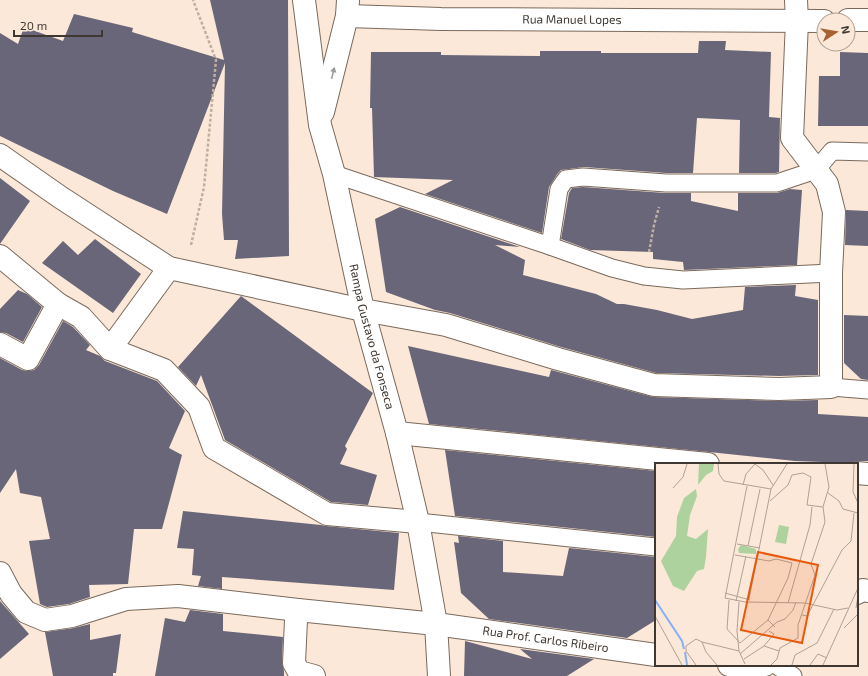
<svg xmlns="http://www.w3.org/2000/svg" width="868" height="676" font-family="'Exo 2',sans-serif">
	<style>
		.building { fill: #6a6679 }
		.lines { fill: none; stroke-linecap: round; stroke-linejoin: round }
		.lane-casing { stroke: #7a6a5c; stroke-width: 19 }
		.street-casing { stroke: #7a6a5c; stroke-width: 24 }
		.path { stroke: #bfafa3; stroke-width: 2.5; stroke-dasharray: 3 2; stroke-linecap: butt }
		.lane { stroke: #fff; stroke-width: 17 }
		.street { stroke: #fff; stroke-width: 22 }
		.oneway { fill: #9f9b98 }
		.labels { text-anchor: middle; stroke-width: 4; stroke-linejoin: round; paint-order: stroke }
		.street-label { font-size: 12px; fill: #3f3731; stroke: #fbe8d8 }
		.inset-river { fill: none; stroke: #84b1f8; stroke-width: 2 }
		.inset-road { fill: none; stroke: #b0a195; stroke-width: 1 }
		.view { fill: #e8590c; fill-opacity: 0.15; stroke: #e8590c; stroke-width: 2 }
		.inset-edge { fill: none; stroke: #3f3731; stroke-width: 2 }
	</style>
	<rect width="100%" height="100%" fill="#fbe8d8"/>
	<g class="building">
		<path d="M210,0H288L289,256L235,259L238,240H224L222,214L225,63L167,214L113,191L0,136V33L18,44L24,27L63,41L74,14L133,28L132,32L224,60Z"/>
		<path d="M699,41H726L725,50L771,52L769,117L780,118L779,172L775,173H739L740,120L697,118L693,173H666L584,167L561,170L558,173L549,187L542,233L425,194L453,180L374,177L372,108H370L371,52H441V55L540,56V51H601V53H698Z"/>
		<path d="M840,52L868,53V126H818L819,76H840Z"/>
		<path d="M0,178L30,201L0,244Z"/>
		<path d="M583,187L665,193H691V201L738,211V193H777L790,189L802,190L797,265L684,270L683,262L653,259V252L590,250L561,239L569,193L572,188Z"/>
		<path d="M400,207L520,247L495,245L525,260L523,275L596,294L617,304H624L657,310L692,319L743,310L745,287L796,285L795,296L818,300V375L779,376L656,373L561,347L450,313L435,310L386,292L375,219Z"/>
		<path d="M846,210L868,211V246L845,245Z"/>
		<path d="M95,239L141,274L113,313L42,263L63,241L78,255Z"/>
		<path d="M18,290L27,294L42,307L23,342L6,333L0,332V309Z"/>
		<path d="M241,296L373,393L345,446L347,449L340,464L377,475L368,505L331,502L225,440L201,375L196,386L178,367Z"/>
		<path d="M844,315L868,316V380L861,379L844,363Z"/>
		<path d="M63,321L73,327L90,345L86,350L100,356L105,361L157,381L185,411L169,448L182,455L162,529H134L128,584L89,585L90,597L69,604L47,607L40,604L29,541L50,539L41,497L20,493L16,469L0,493V358L22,370L28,371L34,370L39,365Z"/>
		<path d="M408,346L549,377L551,370L653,397L779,401L818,400V414L868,417V461H858L850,463L795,461L709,452L429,424Z"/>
		<path d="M445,450L656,471V537L455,516Z"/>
		<path d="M183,511L321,525L326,526L399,533L394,590L222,577V589L198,586L201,576L192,575L194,549L177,548Z"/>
		<path d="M458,536L503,541V572L563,576L569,548L656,557V620L627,638L489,619L461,593L454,542L459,543Z"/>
		<path d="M0,601L29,634L0,659Z"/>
		<path d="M190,610L223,614V631L283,637L282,662L284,671V676H155L165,618L185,622Z"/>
		<path d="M90,624V640L121,634L116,673H113V676H53L45,632L74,628Z"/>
		<path d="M465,641L532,659L520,649L594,659L567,676H464Z"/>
	</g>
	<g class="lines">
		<defs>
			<g id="lane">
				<path d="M334,174L550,246L559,189L566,179L583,177L666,183H777L816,170L832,151L868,152"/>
				<path d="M550,246L612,268L644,276L683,280L831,273"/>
				<path d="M831,387L868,390"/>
				<path d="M418,522L656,547"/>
				<path d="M776,665L793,676"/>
			</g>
			<g id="street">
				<path id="s1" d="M304,0L320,125L334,174L363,310L397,433L418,522L436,624L439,676"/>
				<path id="s2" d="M347,16L441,19L824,21"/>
				<path d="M848,20H868"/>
				<path d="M323,112L347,16L348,0"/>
				<path d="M0,155L60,197L169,268"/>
				<path d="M0,256L58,304L81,317L110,349L164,370L199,407L214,448L327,514L418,522"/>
				<path d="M0,344L28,359L58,304"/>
				<path d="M110,349L169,268L363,310L446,325L558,359L654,385L779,389L831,387V273L834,212L827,184L792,138L797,21L796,0"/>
				<path d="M397,433L708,464"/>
				<path d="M857,473L868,474"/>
				<path id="s3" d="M0,573L11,594L26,612L45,620L72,616L126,599L178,596L298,610L436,624L656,655"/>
				<path d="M857,593L863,590L868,591"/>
				<path d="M298,610L296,620L294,663L299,672L314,676"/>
				<path d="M729,665L749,668L765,665"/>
			</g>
		</defs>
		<use href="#lane" class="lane-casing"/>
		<use href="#street" class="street-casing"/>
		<g class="path">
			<path d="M191,245L204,187L216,60L193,0"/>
			<path d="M649,252L654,225L659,207"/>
		</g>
		<use href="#lane" class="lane"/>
		<use href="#street" class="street"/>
	</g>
	<defs><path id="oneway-solid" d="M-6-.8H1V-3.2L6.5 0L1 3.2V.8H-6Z"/></defs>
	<use class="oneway" href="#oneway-solid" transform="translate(333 73) rotate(-76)"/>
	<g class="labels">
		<g class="street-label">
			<text dy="4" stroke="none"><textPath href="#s2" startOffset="225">Rua Manuel Lopes</textPath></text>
			<text dy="4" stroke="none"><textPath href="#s1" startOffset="344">Rampa Gustavo da Fonseca</textPath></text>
			<text dy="4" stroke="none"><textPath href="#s3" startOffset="574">Rua Prof. Carlos Ribeiro</textPath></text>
		</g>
	</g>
	<g transform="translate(655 463)">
		<rect width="203" height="203" fill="#fbe8d8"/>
		<path d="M44,1H59L58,8L51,12L43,22ZM41,26L42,33L35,52L32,73L41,76L53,66L51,94L49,106L42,108L29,128L18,123L6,98L21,73L22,54L29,35ZM124,62L134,64L131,81L120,79ZM86,82L101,86V91L84,90L83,86Z" fill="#aed29d"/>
		<path class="inset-river" d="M0,137L27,178L29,186M30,189L32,202"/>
		<path class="inset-road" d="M63,1L64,11L69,18L116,26M100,1L108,7L118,22M199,1L198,29L203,40M88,22L91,11L100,1M92,23L70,135L90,139L150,140L182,147L193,145M18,25L28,14L32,1M173,30L184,38L188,46L203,50M115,38L133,22L137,12L148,10L156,14L152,42L168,44M82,81L105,85M93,83L105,26M80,92L114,98L121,96L137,100L133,115L113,157L120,164M70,130L95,137M94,136L116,26L132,1M74,137L72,166L85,180L113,157M81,138L91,93M84,139L82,168L84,188L90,201M133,140L155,62L157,44M201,145L203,133M147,152L152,153L187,87L196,78L199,50M0,153L27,202M189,165L203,151M109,183L124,188M85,191L122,159L130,156L138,147L141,139M89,196L109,183L119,171L114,168M41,202L31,188V183L41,176L47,179M62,202L51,189L47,179L84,188M116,202L122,196L125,185L143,175V162L160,112L156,101L170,59L168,44L174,24L170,1M137,202L140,192L162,180L179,146M155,202L163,191L172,195M168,202L203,125"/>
		<path class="view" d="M103,89L163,102L147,180L86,167Z"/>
		<rect width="203" height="203" class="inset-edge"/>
	</g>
	<g transform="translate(836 32) rotate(78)"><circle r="19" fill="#fbe8d8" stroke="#b0a195"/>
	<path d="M0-3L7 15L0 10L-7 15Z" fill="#a66231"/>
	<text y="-6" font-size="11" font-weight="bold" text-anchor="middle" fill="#3f3731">N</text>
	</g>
	<path d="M14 30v6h88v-6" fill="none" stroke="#3f3731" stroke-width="2"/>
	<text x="20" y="30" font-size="12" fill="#3f3731" stroke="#fbe8d8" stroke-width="3" paint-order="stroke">20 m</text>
</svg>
